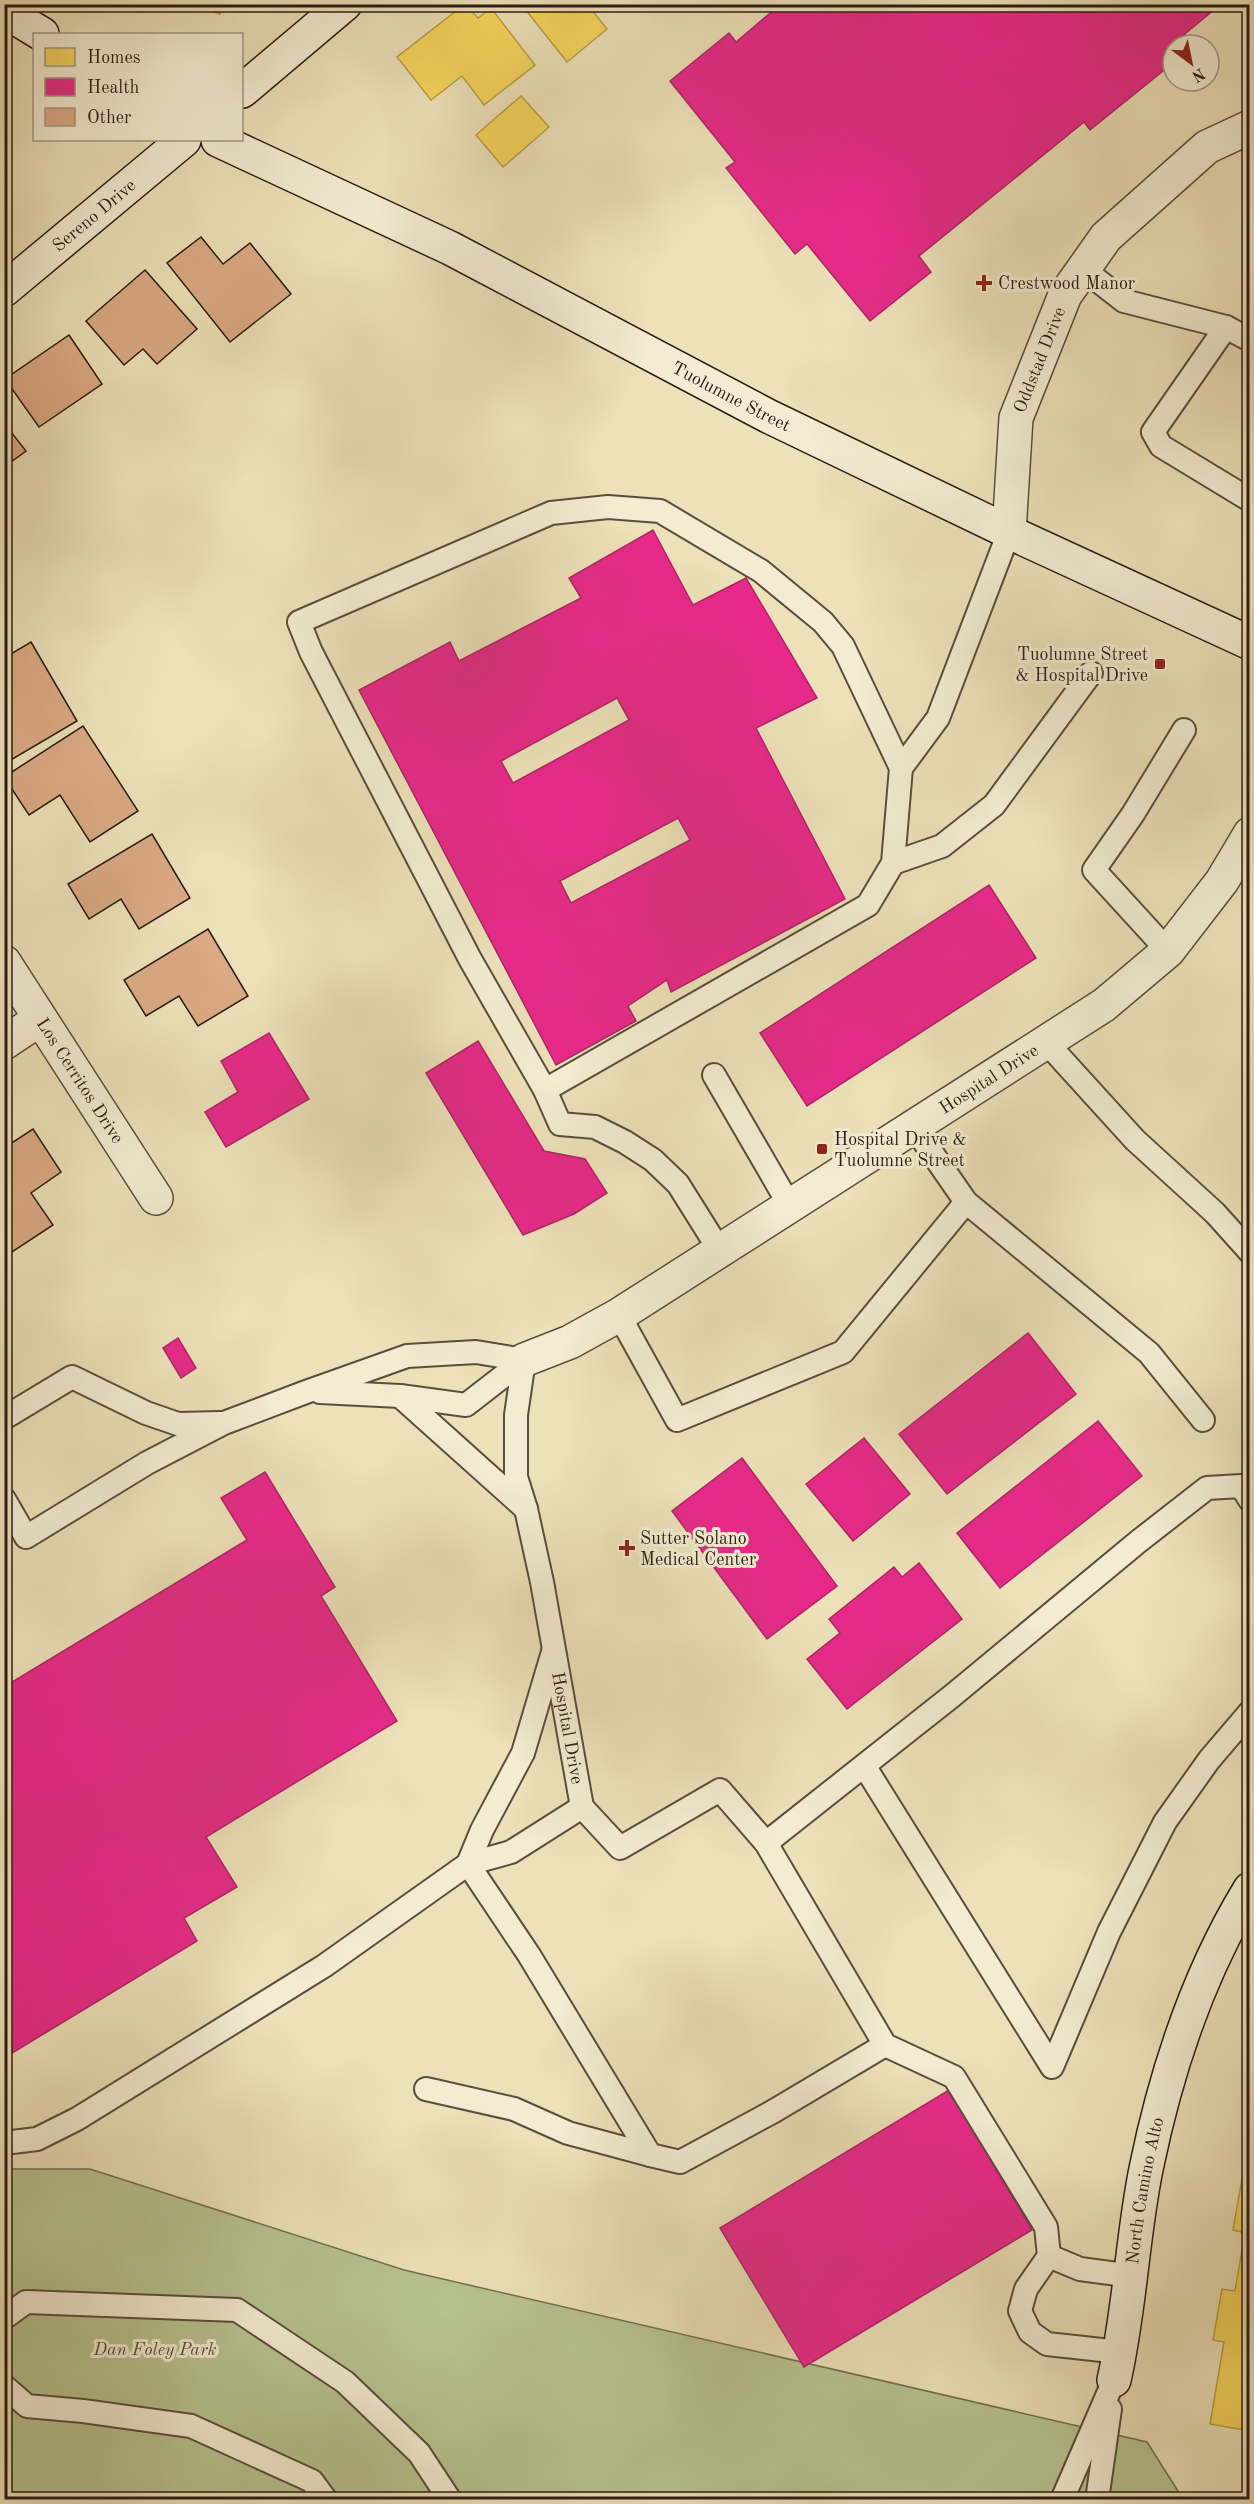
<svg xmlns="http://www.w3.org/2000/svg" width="1254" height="2504" font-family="'Old Standard TT',serif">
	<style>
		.green { fill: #b7c390; stroke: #707052; stroke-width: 1.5 }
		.homes { fill: #f6d55c; stroke: #b99e46; stroke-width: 1.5 }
		.health { fill: #e7298a; stroke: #ae2567; stroke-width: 1.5; fill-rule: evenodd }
		.building { fill: #daaa85; stroke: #2a1c14; stroke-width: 1.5 }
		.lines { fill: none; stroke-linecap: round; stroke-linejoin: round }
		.lane-casing { stroke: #5b4d3d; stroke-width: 26 }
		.street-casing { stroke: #5b4d3d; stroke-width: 36 }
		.secondary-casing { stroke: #2a1c14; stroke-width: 36 }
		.lane { stroke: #f3ecd2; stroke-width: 22 }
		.street { stroke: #f3ecd2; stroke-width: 33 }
		.secondary { stroke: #f3ecd2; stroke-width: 33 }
		.poi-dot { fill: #8f2418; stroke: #f3ecd2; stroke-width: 2 }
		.labels { text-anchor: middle; stroke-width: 6; stroke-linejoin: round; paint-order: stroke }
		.street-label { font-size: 18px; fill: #2a1c14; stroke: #f3ecd2 }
		.poi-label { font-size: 18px; fill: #2a1c14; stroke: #f3ecd2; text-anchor: start }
		.park-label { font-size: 18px; font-style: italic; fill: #544e39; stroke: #f3ecd2 }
	</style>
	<rect width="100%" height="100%" fill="#ede1b9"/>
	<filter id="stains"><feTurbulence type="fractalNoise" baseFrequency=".00333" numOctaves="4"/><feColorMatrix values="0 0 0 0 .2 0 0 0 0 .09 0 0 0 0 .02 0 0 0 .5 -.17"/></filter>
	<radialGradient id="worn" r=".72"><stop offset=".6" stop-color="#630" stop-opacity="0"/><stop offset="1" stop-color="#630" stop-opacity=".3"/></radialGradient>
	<path class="green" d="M5,2169H90L404,2270L1147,2442L1183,2499L5,2500Z"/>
	<g class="homes">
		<path d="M192,4H223L220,14Z"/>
		<path d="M465,4L478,18L491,8L535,65L484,105L462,76L431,100L397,57Z"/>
		<path d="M521,4H587L607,29L567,62Z"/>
		<path d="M521,96L549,127L503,167L476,135Z"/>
		<path d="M1242,2179L1250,2180V2431L1210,2424L1224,2342L1213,2340L1222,2289L1235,2291L1245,2233L1233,2230Z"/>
	</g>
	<g class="health">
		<path d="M781,4H1221L1174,43L1176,45H1173V63L1090,130L1084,122L919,256L931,272L870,321L807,244L795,254L726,168L735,162L670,81L729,33L736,42Z"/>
		<path d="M653,530L693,605L746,578L817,698L756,728L845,899L671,992L667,980L628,1006L636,1021L556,1065L359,690L450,642L459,661L581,598L569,578ZM617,698L629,720L513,783L501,761ZM678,818L690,840L571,903L560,881Z"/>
		<path d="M989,885L1036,958L807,1106L760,1033Z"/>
		<path d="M269,1033L309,1099L226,1147L205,1112L238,1092L221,1061Z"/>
		<path d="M478,1041L544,1151L585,1159L607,1193L574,1214L523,1235L426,1073Z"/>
		<path d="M1028,1333L1076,1394L947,1494L899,1434Z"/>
		<path d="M178,1338L196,1368L181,1378L163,1348Z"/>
		<path d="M1098,1421L1142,1476L1000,1588L957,1533Z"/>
		<path d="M864,1438L910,1494L853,1541L806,1484Z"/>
		<path d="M742,1458L837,1586L767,1639L672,1511Z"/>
		<path d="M265,1472L335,1587L321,1596L397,1721L206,1837L237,1887L184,1918L197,1941L4,2058V1687L247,1540L221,1498Z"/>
		<path d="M919,1563L962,1619L847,1709L807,1659L840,1633L829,1619L894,1567L902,1577Z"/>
		<path d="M949,2090L1032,2230L804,2367L720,2228Z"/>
	</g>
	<g class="building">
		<path d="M201,237L223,264L250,243L291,294L230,342L167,263Z"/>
		<path d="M145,270L197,329L157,364L143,349L124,365L86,321Z"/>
		<path d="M69,335L102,384L39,427L5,379Z"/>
		<path d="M4,423L26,451L4,467Z"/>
		<path d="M31,642L77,721L4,764V658Z"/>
		<path d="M83,726L138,811L90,842L60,795L29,815L4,777Z"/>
		<path d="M152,834L190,898L139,929L121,899L89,919L68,884Z"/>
		<path d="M208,929L248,996L198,1026L179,996L146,1016L124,980Z"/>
		<path d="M33,1129L61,1172L31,1193L53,1225L12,1252L4,1240V1148Z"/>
	</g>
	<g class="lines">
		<defs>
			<g id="lane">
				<path d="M1083,269L1124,301L1226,327L1250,340"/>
				<path d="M1226,327L1153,432L1161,446L1250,500"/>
				<path d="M901,768L843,646L823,622L761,571L660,511L608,507L551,513L299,622L311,652L470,959L545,1090L868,905L893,863L901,768L938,718L1009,532"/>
				<path d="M893,863L942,846L994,805L1091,673"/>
				<path d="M1168,951L1094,870L1133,814L1184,730"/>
				<path d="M1046,1042L1135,1140L1215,1213L1250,1252"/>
				<path d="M714,1075L790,1206"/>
				<path d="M545,1090L560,1124L595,1127L625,1142L653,1160L678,1184L720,1251"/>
				<path d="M914,1127L966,1202L1149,1353L1203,1420"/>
				<path d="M619,1315L677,1420L843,1352L966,1202"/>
				<path id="s1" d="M524,1360L516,1415V1477L526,1509L542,1582L582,1807"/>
				<path d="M320,1392L400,1396L466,1405L524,1360"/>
				<path d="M400,1396L526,1509"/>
				<path d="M4,1418L72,1377L146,1413L178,1424L220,1423"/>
				<path d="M4,1499L26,1537L147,1463L224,1423L306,1392L407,1356L476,1352L524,1360"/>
				<path d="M865,1767L1052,2067L1109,1932L1165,1822L1209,1760L1250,1712"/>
				<path d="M582,1807L620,1848L720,1790L766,1843L885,2045L954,2077L1046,2227L1049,2256L1026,2289L1020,2311L1030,2332L1047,2344L1120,2352"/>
				<path d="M766,1843L952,1696L1139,1541L1207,1488L1241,1486L1250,1500"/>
				<path d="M468,1864L529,1955L650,2155L680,2162L774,2111L885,2045"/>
				<path d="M468,1864L482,1830L523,1753L553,1652"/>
				<path d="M426,2089L514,2109L568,2133L650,2155"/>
				<path d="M4,2143L37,2139L77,2119L324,1966L468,1864L511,1852L582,1807"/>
				<path d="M1049,2256L1080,2269L1132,2276"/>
				<path d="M4,2318L26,2302L237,2310L345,2382L419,2453L450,2500"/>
				<path d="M4,2386L27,2406L83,2411L191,2426L312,2481L326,2500"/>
				<path d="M1062,2500L1114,2380"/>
				<path d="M1097,2500L1110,2409"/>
			</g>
			<g id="street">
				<path id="s2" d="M1009,532L1016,418L1065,295L1106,237L1207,147L1250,127"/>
				<path id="s3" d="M4,962L156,1198"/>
				<path d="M4,1043L40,1019"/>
				<path id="s4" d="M524,1360L570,1342L619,1315L1104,1005L1168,951L1222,881L1250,834"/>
			</g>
			<g id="secondary">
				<path d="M4,11L42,34"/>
				<path d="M242,91L345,4"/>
				<path id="s5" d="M218,140L450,248L768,416L1009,532L1250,643"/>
				<path id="s6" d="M4,290L184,140"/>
				<path id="s7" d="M1114,2380C1130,2310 1132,2238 1146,2169C1166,2071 1198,1974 1250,1889"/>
			</g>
		</defs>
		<use href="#lane" class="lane-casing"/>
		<use href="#street" class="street-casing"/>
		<use href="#secondary" class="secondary-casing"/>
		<use href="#lane" class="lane"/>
		<use href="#street" class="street"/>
		<use href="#secondary" class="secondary"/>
	</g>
	<g class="poi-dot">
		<path d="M981 274h6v6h6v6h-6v6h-6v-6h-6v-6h6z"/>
		<rect x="1154" y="658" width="12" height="12" rx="3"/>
		<rect x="816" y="1143" width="12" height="12" rx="3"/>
		<path d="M624 1539h6v6h6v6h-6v6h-6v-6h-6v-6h6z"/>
	</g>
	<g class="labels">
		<g class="street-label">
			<text dy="6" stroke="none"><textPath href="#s6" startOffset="117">Sereno Drive</textPath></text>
			<text dy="6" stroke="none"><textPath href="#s2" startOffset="177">Oddstad Drive</textPath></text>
			<text dy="6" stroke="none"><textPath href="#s5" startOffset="574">Tuolumne Street</textPath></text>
			<text dy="6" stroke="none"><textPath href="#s4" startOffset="544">Hospital Drive</textPath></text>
			<text dy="6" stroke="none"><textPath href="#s3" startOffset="141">Los Cerritos Drive</textPath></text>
			<text dy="6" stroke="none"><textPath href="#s1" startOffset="374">Hospital Drive</textPath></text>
			<text dy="6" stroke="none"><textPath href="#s7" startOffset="192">North Camino Alto</textPath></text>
		</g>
		<g class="poi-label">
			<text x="998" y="289">Crestwood Manor</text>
			<text x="1148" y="660" text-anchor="end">Tuolumne Street<tspan x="1148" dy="21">&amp; Hospital Drive</tspan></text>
			<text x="834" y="1145">Hospital Drive &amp;<tspan x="834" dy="21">Tuolumne Street</tspan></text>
			<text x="640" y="1544">Sutter Solano<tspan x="640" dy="21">Medical Center</tspan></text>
		</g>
		<g class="park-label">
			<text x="155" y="2355">Dan Foley Park</text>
		</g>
	</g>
	<rect width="1254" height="2504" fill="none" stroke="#ede1b9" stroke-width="24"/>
	<rect x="6" y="6" width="1242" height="2492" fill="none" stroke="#2a1c14" stroke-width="3"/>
	<rect x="12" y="12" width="1230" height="2480" fill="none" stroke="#2a1c14" stroke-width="1.5"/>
	<rect x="33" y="33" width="210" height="108" fill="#f3ecd2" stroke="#a39986" stroke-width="1.5"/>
	<rect x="45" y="48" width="30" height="18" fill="#f6d55c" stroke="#a39986" stroke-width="1.5"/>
	<text x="87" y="63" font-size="18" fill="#2a1c14">Homes</text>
	<rect x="45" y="78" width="30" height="18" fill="#e7298a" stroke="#a39986" stroke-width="1.5"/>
	<text x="87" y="93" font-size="18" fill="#2a1c14">Health</text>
	<rect x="45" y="108" width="30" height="18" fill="#daaa85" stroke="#a39986" stroke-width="1.5"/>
	<text x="87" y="123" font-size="18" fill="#2a1c14">Other</text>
	<g transform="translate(1191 63) rotate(148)"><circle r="28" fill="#f3ecd2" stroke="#a39986" stroke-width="1.5"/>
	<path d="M0-4.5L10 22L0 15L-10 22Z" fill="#8f2418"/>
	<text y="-9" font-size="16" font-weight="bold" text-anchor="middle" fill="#2a1c14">N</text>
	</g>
	<rect width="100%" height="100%" filter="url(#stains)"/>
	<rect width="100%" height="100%" fill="url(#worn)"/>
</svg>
